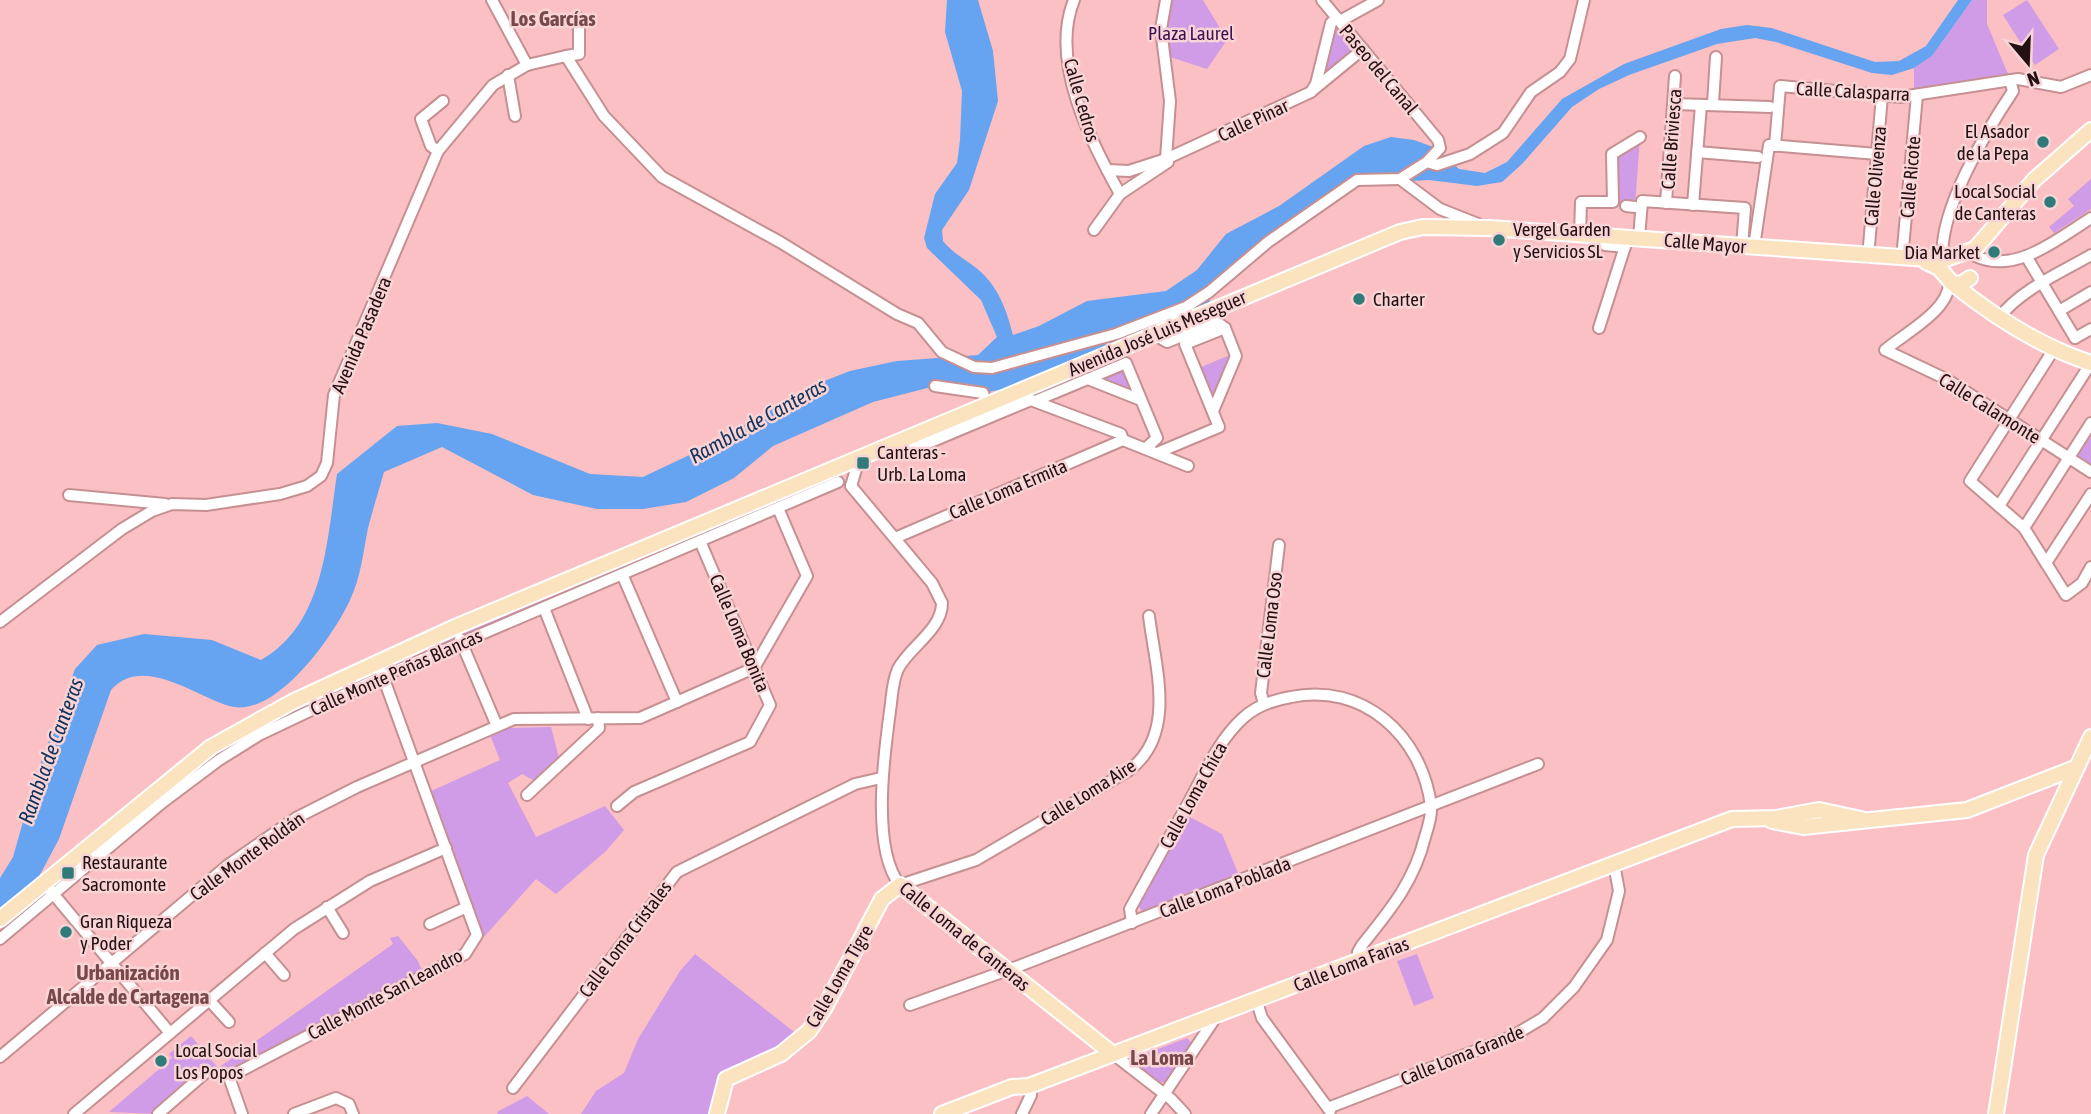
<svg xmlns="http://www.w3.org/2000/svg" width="2091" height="1114" font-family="'Asap Condensed',sans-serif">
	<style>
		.green { fill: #d09ce7 }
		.water { fill: #66a3f1 }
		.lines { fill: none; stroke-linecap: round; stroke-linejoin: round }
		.minor-casing { stroke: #c69093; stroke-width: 14 }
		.major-casing { stroke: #fff; stroke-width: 18 }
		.minor { stroke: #fff; stroke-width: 10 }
		.major { stroke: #fbe3c0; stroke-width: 14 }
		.poi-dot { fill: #317a7a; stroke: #f8d4d6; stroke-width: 2.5 }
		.labels { text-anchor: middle; stroke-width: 5; stroke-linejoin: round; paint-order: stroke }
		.park-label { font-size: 19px; fill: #3f1051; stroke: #f8d4d6 }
		.street-label { font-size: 19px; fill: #241012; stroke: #f8d4d6 }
		.poi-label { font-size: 19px; fill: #241012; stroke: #f8d4d6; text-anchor: start }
		.neighbourhood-label { font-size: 21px; font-weight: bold; fill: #77474a; stroke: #f8d4d6 }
		.water-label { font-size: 21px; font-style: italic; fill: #14335a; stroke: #f8d4d6 }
	</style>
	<rect width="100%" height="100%" fill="#fac0c3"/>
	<g class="green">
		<path d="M1166,0H1203L1227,40L1207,69L1167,56L1163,11Z"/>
		<path d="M1972,0H1987V24L2008,74L1914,90V68L1932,56Z"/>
		<path d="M2027,0L2059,49L2035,65L2003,15Z"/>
		<path d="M1337,18L1363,49L1316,84Z"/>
		<path d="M1640,137L1635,207L1613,206L1612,154Z"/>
		<path d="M2091,179V209L2054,233L2049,227L2074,206L2068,199Z"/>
		<path d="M1230,355L1215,393L1211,392L1201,367Z"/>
		<path d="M1126,363L1141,400L1088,379Z"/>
		<path d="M2091,436V464L2078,456Z"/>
		<path d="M832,469L838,482L383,676L238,747L67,883L58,873L241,728Z"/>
		<path d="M551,727L559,758L535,781L522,774L508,783L536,837L605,806L624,830L606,851L556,894L536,879L484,937L431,791L500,760L490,735L506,728Z"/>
		<path d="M1186,815L1222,834L1238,873L1235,877L1200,891L1196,889L1145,912L1141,910L1138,904Z"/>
		<path d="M398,936L418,961L422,971L245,1063L204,1074L158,1114L109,1112L172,1058L169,1054L191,1036L218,1068L393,944L390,938Z"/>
		<path d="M695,954L798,1035L795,1040L731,1071L713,1114H581L596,1091L624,1073L638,1039L680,971Z"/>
		<path d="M1417,954L1434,998L1414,1006L1397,961Z"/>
		<path d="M1187,1038L1191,1042L1165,1082H1159L1133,1061L1134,1058Z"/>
		<path d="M527,1096L549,1114H498L497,1112Z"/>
	</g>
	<path class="water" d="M947,0H978L993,51L998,101L969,190L942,230L943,241C953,254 969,261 981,272C1000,290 1007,312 1013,335L1039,326L1087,301L1166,291L1197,270L1226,234L1279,206L1364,146L1391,137L1414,140L1436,148L1459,169L1485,173L1507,162L1562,99L1624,64L1721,29L1747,25L1772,28L1875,62L1899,61L1926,46L1958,0H1972L1932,56L1914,68L1892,75L1872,73L1776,42L1755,38L1717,44L1629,75L1599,89L1572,107L1522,164L1502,182L1477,186L1429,180L1358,184L1270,244L1209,296L1210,305L1019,386L983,393L935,386L873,402L773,446L734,478L686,502L643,509H597L533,495L442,447L384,472C379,490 373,509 368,528C363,553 361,577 350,600C334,635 279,714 234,707C201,701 144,652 111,690L59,839L27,899L0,919V878L13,857L36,776L75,669L97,645L144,634L212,640L261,660C325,624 327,539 337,474L397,426L437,423L492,434L590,474L643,477L702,449L814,385L850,371L897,361L978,355L997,337L981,300L927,248L924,238L935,194L957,163L960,140L962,91L945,32Z"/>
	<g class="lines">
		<defs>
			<g id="minor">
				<path d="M492,0L527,65"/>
				<path d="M1074,0C1049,62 1091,141 1120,194"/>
				<path d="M1340,21L1378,0"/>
				<path d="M566,56L579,54V18"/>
				<path d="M508,75L515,116"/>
				<path d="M1313,90L1363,49"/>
				<path d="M1713,103L1716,57"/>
				<path d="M1674,104L1770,107"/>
				<path d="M1775,146L1780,86L1901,97L2018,79L2061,87L2091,75"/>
				<path d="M438,151L431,146L421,119L443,101"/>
				<path d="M1697,152L1758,157"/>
				<path d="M1166,159L1170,101L1161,29L1166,0"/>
				<path d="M1427,162L1437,165L1470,154L1503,133L1531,92L1560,72L1570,59L1584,0"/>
				<path d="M1107,170L1129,171L1166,159L1311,92L1316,84L1331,23L1337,18"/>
				<path d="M1400,179L1440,209L1478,224"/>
				<path d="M1666,203L1675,76"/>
				<path d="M1693,205L1701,105"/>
				<path d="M1626,206L1635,207"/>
				<path d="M1094,230L1120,194L1168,162"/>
				<path d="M1580,234L1581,202H1613L1612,154L1640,137"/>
				<path d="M1639,238L1642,201L1745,208L1742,246"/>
				<path d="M1605,245L1625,247"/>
				<path d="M1754,247L1769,145L1877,154"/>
				<path d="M1975,256C2016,275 2057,239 2091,218"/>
				<path d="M2026,256L2075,338"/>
				<path d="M1868,257L1882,96"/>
				<path d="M1902,259L1917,95"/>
				<path d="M1943,260C1937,213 1987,130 2013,91L2010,80"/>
				<path d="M1949,282C1950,310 1905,333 1885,350L1946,379L2091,472"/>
				<path d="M2059,311L2091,292"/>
				<path d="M2000,317C2020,290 2062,272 2091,255"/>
				<path d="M1599,328L1628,237"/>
				<path d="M1153,334L1167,342L1217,322L1225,328L1236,356L1213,411"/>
				<path d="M2075,338L2091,329"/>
				<path d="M2054,349L1970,481L2024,528L2066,595L2082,583L2091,567"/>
				<path d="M1088,379L1141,400"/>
				<path d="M935,386L983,393L987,404"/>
				<path d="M1020,390L1023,397L1121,434L1123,440L1188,466"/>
				<path d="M1035,401L1126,363L1157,438L1146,448"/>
				<path d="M1157,453L1219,427L1185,344L1225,328"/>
				<path d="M902,454L1031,400"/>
				<path d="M851,486L932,583L942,603C942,630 909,647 898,669C892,682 892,698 890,711C884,755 871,849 900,885L976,860L1128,771C1178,735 1155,667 1149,616"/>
				<path d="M851,486L857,466L855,459"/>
				<path d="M69,495L165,504"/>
				<path d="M1999,506L2091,363"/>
				<path d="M2024,528L2091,423"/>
				<path d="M895,538L1123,440"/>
				<path d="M2046,563L2091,494"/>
				<path d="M622,574L677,702"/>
				<path d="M544,608L588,719"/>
				<path d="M0,622L122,529L152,511L172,504L206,505L280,494L307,486L321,476L327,463L334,395L438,151L493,85L527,65L566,56L604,116L662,177L780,242L897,314L918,323L942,352L974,367L992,368L1116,334L1186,307L1209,292L1268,242L1357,180L1400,179L1427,162L1440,148L1438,140L1322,0"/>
				<path d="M460,639L497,726"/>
				<path d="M1264,704L1261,693L1279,545"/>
				<path d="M527,795L599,728L598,718"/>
				<path d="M617,806L634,792L750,742L770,705L700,541"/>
				<path d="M50,890L170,1033"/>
				<path d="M327,907L343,933"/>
				<path d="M1132,923L1130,909C1150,872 1171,835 1191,798C1206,770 1219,740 1243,718C1256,706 1273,700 1291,697C1362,682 1422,735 1431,806C1432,816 1428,827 1425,837C1414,882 1390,910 1362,945L1358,952L1360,960"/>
				<path d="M430,924L467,907"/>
				<path d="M0,939L163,802L219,760L259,735L383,676L838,482"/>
				<path d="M265,953L284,975"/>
				<path d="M1256,999L1262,1018L1330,1111"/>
				<path d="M209,1000L229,1022"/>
				<path d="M910,1005L1019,966L1538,764"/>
				<path d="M1113,1054L1171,1099L1185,1114"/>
				<path d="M0,1057L228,865L296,818L357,787L514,719L640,718L754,668L807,576L778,508"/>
				<path d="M513,1088L677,872L855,784L881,778"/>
				<path d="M1328,1108L1511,1037L1543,1018L1574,987L1607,940L1619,891L1614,864"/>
				<path d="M74,1114L294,929L370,881L446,848"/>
				<path d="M158,1114L204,1074"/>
				<path d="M242,1114L229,1077L465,954L477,935L381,671"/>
				<path d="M294,1114L336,1098L349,1104L353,1114"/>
				<path d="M1022,1114L1031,1095L1029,1086"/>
				<path d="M1151,1114L1218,1014"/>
			</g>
			<g id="major">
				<path d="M1926,262L1939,268L1952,283L1961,284L1970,278"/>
				<path d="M1952,283C1993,316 2041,347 2091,363"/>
				<path d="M1772,821L1803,827L1967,810L2075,768"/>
				<path d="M0,919L211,747L292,702L455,627L1400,232L1423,227L1489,228L1943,260L1975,249L2034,180L2091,130"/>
				<path d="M717,1114L726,1079L781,1054L809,1031L824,1009L882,899L900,885L1113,1054"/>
				<path d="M942,1114L1012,1087L1029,1086L1732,819L1776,818L1819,810L1861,819"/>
				<path d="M1996,1114L2036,855L2091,737"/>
			</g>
		</defs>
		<use href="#minor" class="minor-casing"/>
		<use href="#major" class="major-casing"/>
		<use href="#minor" class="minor"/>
		<use href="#major" class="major"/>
	</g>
	<g class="poi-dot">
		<circle cx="2043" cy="142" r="7"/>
		<circle cx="2050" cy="202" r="7"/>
		<circle cx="1499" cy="240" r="7"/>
		<circle cx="1994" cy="252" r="7"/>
		<circle cx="1359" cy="299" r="7"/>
		<rect x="856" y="456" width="14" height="14" rx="3.5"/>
		<rect x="61" y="866" width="14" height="14" rx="3.5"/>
		<circle cx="66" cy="932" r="7"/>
		<circle cx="161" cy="1061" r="7"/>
	</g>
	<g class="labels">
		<g class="park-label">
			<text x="1191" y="40">Plaza Laurel</text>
		</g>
		<g class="street-label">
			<text transform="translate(1379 69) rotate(50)" y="7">Paseo del Canal</text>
			<text transform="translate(1853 91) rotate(3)" y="7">Calle Calasparra</text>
			<text transform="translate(1082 100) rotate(74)" y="7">Calle Cedros</text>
			<text transform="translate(1253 120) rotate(-25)" y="7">Calle Pinar</text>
			<text transform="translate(1671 139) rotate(-86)" y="7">Calle Briviesca</text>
			<text transform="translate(1875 176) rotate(-85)" y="7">Calle Olivenza</text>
			<text transform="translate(1910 177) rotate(-85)" y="7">Calle Ricote</text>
			<text transform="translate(1705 243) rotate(5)" y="7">Calle Mayor</text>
			<text transform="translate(1157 333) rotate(-23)" y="7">Avenida José Luis Meseguer</text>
			<text transform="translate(361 335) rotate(-67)" y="7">Avenida Pasadera</text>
			<text transform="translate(1990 408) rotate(32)" y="7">Calle Calamonte</text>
			<text transform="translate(1008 489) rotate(-23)" y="7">Calle Loma Ermita</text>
			<text transform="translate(1269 625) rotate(-83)" y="7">Calle Loma Oso</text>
			<text transform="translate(740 633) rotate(67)" y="7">Calle Loma Bonita</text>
			<text transform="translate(396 672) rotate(-24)" y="7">Calle Monte Peñas Blancas</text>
			<text transform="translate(1088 792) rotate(-32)" y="7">Calle Loma Aire</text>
			<text transform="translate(1193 795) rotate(-61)" y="7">Calle Loma Chica</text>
			<text transform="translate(247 856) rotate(-36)" y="7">Calle Monte Roldán</text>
			<text transform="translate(1225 887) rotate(-21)" y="7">Calle Loma Poblada</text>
			<text transform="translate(965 936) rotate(39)" y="7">Calle Loma de Canteras</text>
			<text transform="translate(625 939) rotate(-53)" y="7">Calle Loma Cristales</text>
			<text transform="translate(1351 964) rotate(-21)" y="7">Calle Loma Farias</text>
			<text transform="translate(839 976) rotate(-60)" y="7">Calle Loma Tigre</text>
			<text transform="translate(385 994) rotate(-28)" y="7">Calle Monte San Leandro</text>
			<text transform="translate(1462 1055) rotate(-22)" y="7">Calle Loma Grande</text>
		</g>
		<g class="poi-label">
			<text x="2029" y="138" text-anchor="end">El Asador<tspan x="2029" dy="22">de la Pepa</tspan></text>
			<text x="2036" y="198" text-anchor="end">Local Social<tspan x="2036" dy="22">de Canteras</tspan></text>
			<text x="1513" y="236">Vergel Garden<tspan x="1513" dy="22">y Servicios SL</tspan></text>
			<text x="1980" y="259" text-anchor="end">Dia Market</text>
			<text x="1373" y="306">Charter</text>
			<text x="877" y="459">Canteras -<tspan x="877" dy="22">Urb. La Loma</tspan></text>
			<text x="82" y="869">Restaurante<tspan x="82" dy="22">Sacromonte</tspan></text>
			<text x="80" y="928">Gran Riqueza<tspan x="80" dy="22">y Poder</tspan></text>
			<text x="175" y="1057">Local Social<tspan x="175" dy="22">Los Popos</tspan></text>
		</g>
		<g class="neighbourhood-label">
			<text x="553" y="26">Los Garcías</text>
			<text x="128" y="980">Urbanización<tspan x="128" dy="24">Alcalde de Cartagena</tspan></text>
			<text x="1162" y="1065">La Loma</text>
		</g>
		<g class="water-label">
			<text transform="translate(758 421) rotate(-29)" y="7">Rambla de Canteras</text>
			<text transform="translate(51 751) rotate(-70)" y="7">Rambla de Canteras</text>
		</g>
	</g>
	<g transform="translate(2028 63) rotate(161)" stroke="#f8d4d6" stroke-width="5" paint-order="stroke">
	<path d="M0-5L12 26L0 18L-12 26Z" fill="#241012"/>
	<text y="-10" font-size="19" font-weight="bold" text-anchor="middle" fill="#241012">N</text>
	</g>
</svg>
